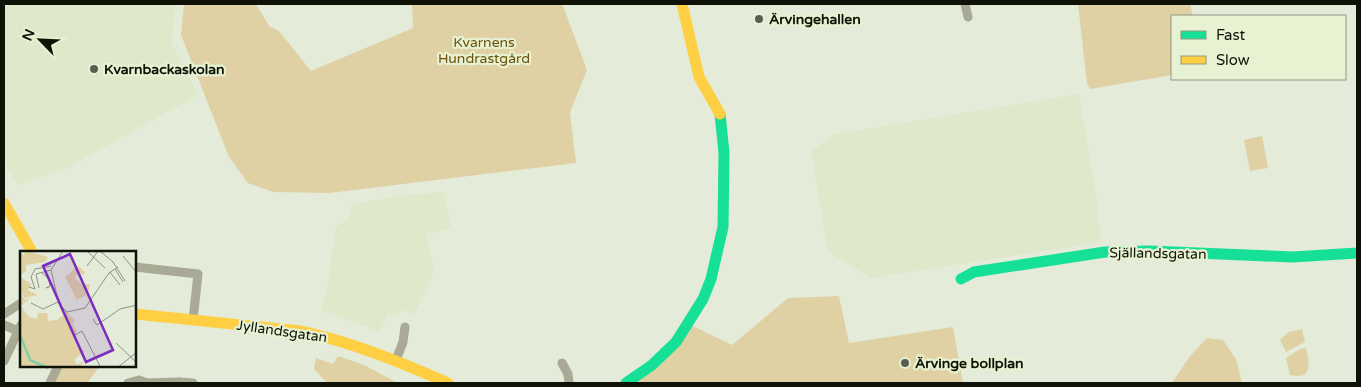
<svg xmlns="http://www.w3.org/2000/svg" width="1361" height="387" font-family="'Varela Round',sans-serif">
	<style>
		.built { fill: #dee9cb }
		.green { fill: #e0d1a5 }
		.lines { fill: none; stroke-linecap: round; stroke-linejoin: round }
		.street { stroke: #a8aa95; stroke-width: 9 }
		.fast { stroke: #16e098; stroke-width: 11 }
		.slow { stroke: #ffcf43; stroke-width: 11 }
		.poi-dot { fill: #5a5e50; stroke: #e6f2d2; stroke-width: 2 }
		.labels { text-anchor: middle; stroke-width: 4.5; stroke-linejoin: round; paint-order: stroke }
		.poi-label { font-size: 14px; font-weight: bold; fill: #0f1207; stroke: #e6f2d2; text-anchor: start }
		.park-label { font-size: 14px; fill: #6f520d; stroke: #e6f2d2 }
		.street-label { font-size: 14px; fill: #0f1207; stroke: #e6f2d2 }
		.inset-river { fill: none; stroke: #83ceab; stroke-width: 2.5 }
		.inset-road { fill: none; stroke: #8f9485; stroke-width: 1 }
		.view { fill: #7b2cbf; fill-opacity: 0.15; stroke: #7b2cbf; stroke-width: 2.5 }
		.inset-edge { fill: none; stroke: #0f1207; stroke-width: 2.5 }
	</style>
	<rect width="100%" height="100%" fill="#e4ebd9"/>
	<g class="built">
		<path d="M14,4H176L171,43L198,95L65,169L18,185L4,162V8Z"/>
		<path d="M1079,94L1096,195L1101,242L871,278L828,252L811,152L835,134Z"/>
		<path d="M444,192L451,228L426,234L434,273L414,315L405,310L394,314H387L380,332L321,310L329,277L335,228L349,218L353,204L405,195Z"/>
	</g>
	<g class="green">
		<path d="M184,4H256L269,26L279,31L311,71L413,28L412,4H560L563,6L587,70L570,112L576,163L329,193L273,192L248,183L229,157L181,35Z"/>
		<path d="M1078,4H1190L1193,16H1172V75L1090,89L1087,83Z"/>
		<path d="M1262,136L1268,168L1250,171L1244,140Z"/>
		<path d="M839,296L849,343L953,327L963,383H633L693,326L732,345L788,298Z"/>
		<path d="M1302,329L1305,342L1286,352L1280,340L1289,332Z"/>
		<path d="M1207,338L1223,340L1236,359L1242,383H1172L1190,356Z"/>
		<path d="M1306,348C1309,363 1314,380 1290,375L1286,358L1300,349Z"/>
		<path d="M338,356L364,365L398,383H327L314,369L316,358L333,364Z"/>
		<path d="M62,366H100L87,383H54Z"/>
	</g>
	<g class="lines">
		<g class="street">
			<path d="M965,4L968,17"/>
			<path d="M135,267L198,274L193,320"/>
			<path d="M4,314L21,303"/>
			<path d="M4,325L18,331H21"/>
			<path d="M396,360L403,342L405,327"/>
			<path d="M4,361L21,325"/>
			<path d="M562,363L568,374L569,383"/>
			<path d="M50,383L58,366"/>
			<path d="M128,383L139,380L147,383"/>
			<path d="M147,383L179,382"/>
			<path d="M176,383L179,382L193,383"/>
		</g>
		<g class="fast">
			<path d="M961,279L974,272L1105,252L1149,251L1293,257L1357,253"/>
			<path d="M626,383L652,365L676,342L703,299L711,279L723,227L724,153L720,114"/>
		</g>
		<g class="slow">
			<path d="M682,4L699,77L720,114"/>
			<path d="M4,203L32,252"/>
			<path d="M135,314L300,331C352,342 400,362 448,383"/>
		</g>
	</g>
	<g class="poi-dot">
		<circle cx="759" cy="19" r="5"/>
		<circle cx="94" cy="69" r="5"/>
		<circle cx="905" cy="363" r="5"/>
	</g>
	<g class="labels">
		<g class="poi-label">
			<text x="769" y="24">Ärvingehallen</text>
			<text x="104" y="74">Kvarnbackaskolan</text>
			<text x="915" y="368">Ärvinge bollplan</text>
		</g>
		<g class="park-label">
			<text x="484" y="47">Kvarnens<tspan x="484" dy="16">Hundrastgård</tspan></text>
		</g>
		<g class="street-label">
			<text transform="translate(1158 253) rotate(1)" y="5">Själlandsgatan</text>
			<text transform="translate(282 331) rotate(8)" y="5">Jyllandsgatan</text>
		</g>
	</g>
	<g transform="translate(20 251)">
		<rect width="116" height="116" fill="#e4ebd9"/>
		<path d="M7,0L28,6L25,11L6,14V20L0,25V2L3,4ZM58,15L65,21L63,24L58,21L55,27L61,33H70L68,43L57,49L45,26ZM0,26L11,33L8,39L18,44L5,47L0,41ZM0,42L5,49L10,47L1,55L9,66L17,68L18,62H27L28,70L37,69L43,64L38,53L54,68L53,74L57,80L54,88L58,97L65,100L55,108L56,114L64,110L60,116H28L20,113L25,116H0Z" fill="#e0d1a5"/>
		<path class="inset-river" d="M0,84L10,109L28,117"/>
		<path class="inset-road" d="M43,0L31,19L39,53L47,61L65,57L89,22L98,16M67,0L85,17M80,0L93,11L105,30M103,5L117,22M67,15L78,0M95,18L103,31M90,21L100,34M22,22L29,28L30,35L26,37L29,36M9,36L15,38L11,26L15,18L31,15M19,37L16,23L31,19M11,52L23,58L38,51M73,68L77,74L100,58L117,54M55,84L62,80L81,117M96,92L117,112M97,117L117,101"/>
		<path class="view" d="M50,3L93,99L66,111L23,15Z"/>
		<rect width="116" height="116" class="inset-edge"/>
	</g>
	<rect width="1361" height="387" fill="none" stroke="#0f1207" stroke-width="10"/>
	<rect x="1171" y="15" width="175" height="65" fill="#e6f2d2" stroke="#909881"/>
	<rect x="1181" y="31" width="25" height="8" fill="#16e098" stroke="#909881"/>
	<text x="1216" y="40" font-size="15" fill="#0f1207">Fast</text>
	<rect x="1181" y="56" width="25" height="8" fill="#ffcf43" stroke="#909881"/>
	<text x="1216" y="65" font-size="15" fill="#0f1207">Slow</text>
	<g transform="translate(40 40) rotate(294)" stroke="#e6f2d2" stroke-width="4" paint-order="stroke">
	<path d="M0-4L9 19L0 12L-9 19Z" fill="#0f1207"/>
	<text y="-8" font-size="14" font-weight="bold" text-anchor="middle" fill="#0f1207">N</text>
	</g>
</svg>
